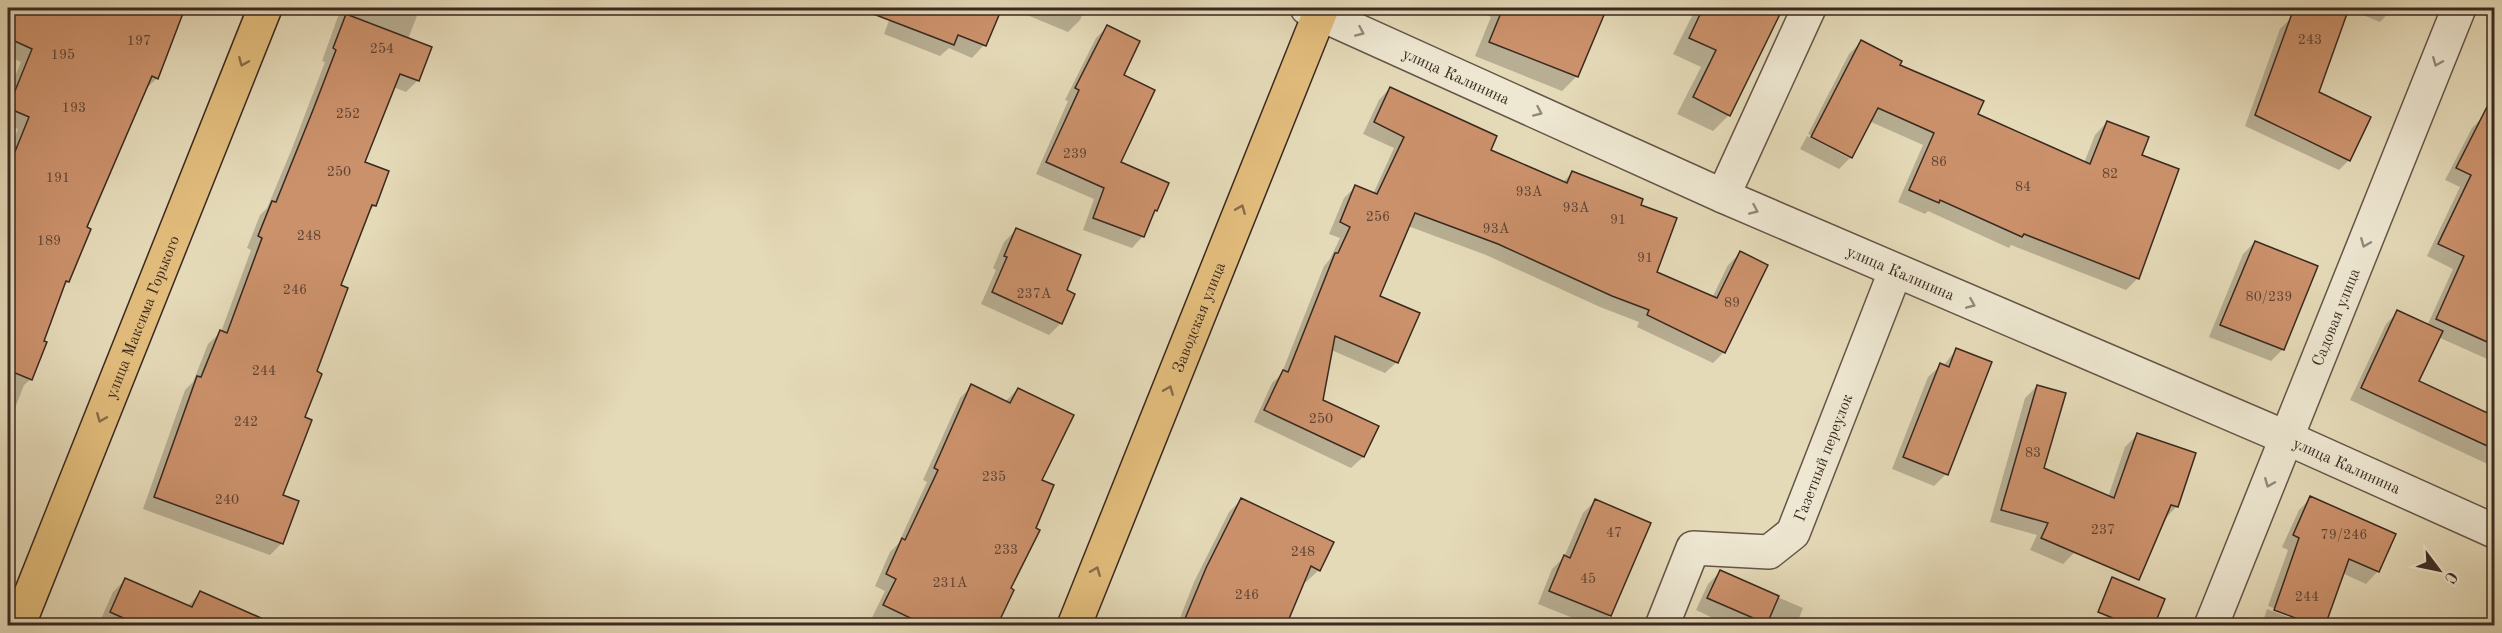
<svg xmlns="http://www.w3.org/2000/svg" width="2502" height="633" font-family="'Old Standard TT',serif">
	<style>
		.shadow { fill: #0003 }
		.building { fill: #cb916b; stroke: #3a2921; stroke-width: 1.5 }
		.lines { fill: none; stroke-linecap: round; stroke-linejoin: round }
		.minor-casing { stroke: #655547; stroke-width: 36 }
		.major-casing { stroke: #3a2921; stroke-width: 36 }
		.minor { stroke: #eee7d1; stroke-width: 33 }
		.major { stroke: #e2bd7c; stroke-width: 33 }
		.oneway { stroke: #948879 }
		.oneway2 { stroke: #866c4a }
		.labels { text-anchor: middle; stroke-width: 4.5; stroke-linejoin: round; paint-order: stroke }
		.number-label { font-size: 14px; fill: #5e4334 }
		.street-label { font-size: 16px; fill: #3a2921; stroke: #eee7d1 }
	</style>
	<rect width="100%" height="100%" fill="#e5dab8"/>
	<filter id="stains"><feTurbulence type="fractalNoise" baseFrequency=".00333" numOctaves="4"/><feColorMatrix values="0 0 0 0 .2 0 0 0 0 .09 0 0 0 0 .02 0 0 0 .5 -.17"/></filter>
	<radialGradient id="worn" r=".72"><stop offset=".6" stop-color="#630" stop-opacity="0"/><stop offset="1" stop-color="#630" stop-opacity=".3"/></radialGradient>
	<g class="shadow">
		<path d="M8,8H17L32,15L39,8H58L73,15L76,8H183L157,78L144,91L85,228L89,230L68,282L62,287L31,379L24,385L8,426V154L18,129L8,125V94L21,62L8,56Z"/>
		<path d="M341,8H420L408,39L418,80L406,92L393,87L363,162L387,172L374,206L367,213L339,286L281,496L282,543L270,555L143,509L185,390L193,382L208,344L221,332L251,250L247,248L260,215L267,208L291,151L325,62L322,61Z"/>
		<path d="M879,8H1000L984,45L972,58L949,48L940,56L884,34L892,13Z"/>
		<path d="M1010,8H1086L1080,20L1068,32Z"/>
		<path d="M1471,8H1581L1602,16L1577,76L1562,91L1475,56L1491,17Z"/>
		<path d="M1696,8H1781L1729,115L1713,131L1677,114L1701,67L1673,54Z"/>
		<path d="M2346,8H2393L2380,22Z"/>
		<path d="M2291,18L2317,93L2349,160L2339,170L2245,126L2280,29Z"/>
		<path d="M1107,27L1122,76L1119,163L1156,210L1151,215L1143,236L1132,248L1083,230L1094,199L1036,174L1068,101L1065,100L1096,38Z"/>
		<path d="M1861,42L1976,115L2084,163L2095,135L2107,122L2140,156L2138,278L2126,290L2011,245L2009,248L1928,211L1925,214L1898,202L1923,145L1869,121L1851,157L1839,169L1800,149L1807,136L1849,158V154L1808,134L1849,54Z"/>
		<path d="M1390,88L1489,151L1562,183L1572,173L1639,206L1655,273L1712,298L1728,265L1740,253L1724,352L1713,363L1637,327L1639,322L1600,307L1486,255L1408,226L1378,296L1397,362L1385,373L1331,350L1322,401L1377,427L1363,457L1351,468L1254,422L1272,383L1281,375L1324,266L1330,259L1340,238L1329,234L1344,198L1356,186L1373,194L1394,148L1363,134L1379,100Z"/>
		<path d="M2484,116L2494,121V200L2485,219L2494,224V362L2438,337L2417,382L2494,416V467L2350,400L2386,324L2398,312L2427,326L2453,269L2427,256L2460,187L2445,180L2472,128Z"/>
		<path d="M1016,230L1065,291L1061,323L1049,335L981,304L996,270L993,268L1004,242Z"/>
		<path d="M2255,242L2283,349L2271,361L2209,337L2243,254Z"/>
		<path d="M1956,350L1946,474L1934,486L1892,469L1928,377L1941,365L1943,366Z"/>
		<path d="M972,386L1005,402L1018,389L1040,481L1009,589L994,626H868L885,591L875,586L890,552L898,544L927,482L923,480L960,398Z"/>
		<path d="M2037,386L2043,469L2108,497L2125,447L2137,435L2177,506L2165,519L2133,574L2074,553L2063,564L2030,550L2037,535L1990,522L2025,398Z"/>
		<path d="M2311,498L2378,571L2366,584L2342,573L2318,624L2268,606L2288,550L2282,547L2299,510Z"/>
		<path d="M1241,500L1319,570L1306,582L1303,580L1284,626H1177L1194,582L1229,512Z"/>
		<path d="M1595,501L1610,615L1599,626H1593L1538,604L1552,569L1564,557L1583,513Z"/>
		<path d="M1720,572L1803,608L1796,626H1715L1717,620L1696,610L1708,584Z"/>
		<path d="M125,580L187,607L200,593L222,626H98L113,592Z"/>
		<path d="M2267,609L2312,626H2273L2263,622Z"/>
	</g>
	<g class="building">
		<path d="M8,8H185L158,79L152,76L87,227L91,229L69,282L66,281L44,341L47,342L32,380L8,370V169L29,117L8,108L32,49L8,38Z"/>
		<path d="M864,8H1002L986,46L958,35L954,45L863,10Z"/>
		<path d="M1503,8H1586L1604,15L1578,77L1489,42Z"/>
		<path d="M1703,8H1783L1730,116L1693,97L1716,50L1689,38Z"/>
		<path d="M2294,8H2349L2319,92L2371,117L2350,161L2255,115Z"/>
		<path d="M346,14L432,47L419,81L400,74L365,162L389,171L376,206L372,205L341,285L348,288L317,371L322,374L305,417L312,420L283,495L299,501L283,544L154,497L197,376L201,377L220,330L227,333L262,238L258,236L272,201L276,202L313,110L336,50L333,48Z"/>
		<path d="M1107,25L1140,41L1124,75L1155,90L1121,162L1169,183L1157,211L1155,210L1144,237L1093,218L1104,188L1046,162L1079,90L1075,88Z"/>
		<path d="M1861,40L1902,61L1900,65L1984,101L1978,114L2090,164L2107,121L2149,137L2142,155L2179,169L2139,279L2024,234L2022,237L1940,200L1939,203L1909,190L1934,133L1878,108L1852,158L1811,137Z"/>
		<path d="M1390,87L1497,136L1491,150L1567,183L1572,171L1643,199L1641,205L1677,218L1657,272L1717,298L1740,251L1768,265L1725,353L1647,315L1649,310L1612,296L1498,244L1415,213L1380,296L1420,313L1398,363L1335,336L1323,400L1379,426L1364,457L1264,410L1283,370L1288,372L1335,253H1338L1350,227L1340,222L1355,185L1377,194L1404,137L1374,122Z"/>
		<path d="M2494,93V345L2436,319L2464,256L2438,244L2471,175L2456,168Z"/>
		<path d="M1016,228L1081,255L1067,290L1075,294L1062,324L992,292L1007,257L1004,256Z"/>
		<path d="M2255,241L2318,266L2284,350L2220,325Z"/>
		<path d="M2397,310L2443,331L2419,381L2494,416V449L2361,388Z"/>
		<path d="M1956,348L1992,362L1948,475L1903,457L1940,363L1949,367Z"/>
		<path d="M971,384L1010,403L1018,388L1074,415L1042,480L1054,485L1036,528L1040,530L1011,588L1014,590L997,626H927L883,605L896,579L886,574L902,538L905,540L938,470L934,468Z"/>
		<path d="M2037,385L2066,393L2044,468L2114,498L2137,433L2196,453L2178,507L2171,505L2139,580L2041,538L2048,523L2001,510Z"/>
		<path d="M2310,496L2396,534L2379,572L2349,559L2325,626H2317L2274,610L2299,538L2293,535Z"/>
		<path d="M1241,498L1334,542L1320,571L1311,566L1286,626H1182L1206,568Z"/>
		<path d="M1595,499L1651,523L1611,616L1549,591L1564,555L1570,558Z"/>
		<path d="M1720,570L1779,596L1767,624L1707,598Z"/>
		<path d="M2112,577L2165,599L2154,626H2132L2098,612Z"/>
		<path d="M125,578L192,607L200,591L279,626H141L110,612Z"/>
	</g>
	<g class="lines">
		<defs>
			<g id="minor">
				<path id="s1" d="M1307,8L1723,196L2287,438L2494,531"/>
				<path d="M1723,196L1809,8"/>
				<path id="s2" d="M1662,626L1693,548L1769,552L1793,533L1895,272"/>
				<path id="s3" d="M2211,626L2459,8"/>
			</g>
			<g id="major">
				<path id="s4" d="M18,626L265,8"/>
				<path id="s5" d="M1074,626L1322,8"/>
			</g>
		</defs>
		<use href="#minor" class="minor-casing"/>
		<use href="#major" class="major-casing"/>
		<use href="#minor" class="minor"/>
		<use href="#major" class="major"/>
	</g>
	<defs><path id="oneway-chevron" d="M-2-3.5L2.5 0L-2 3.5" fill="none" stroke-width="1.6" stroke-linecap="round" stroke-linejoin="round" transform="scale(1.5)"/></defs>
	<g class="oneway">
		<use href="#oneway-chevron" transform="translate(1360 32) rotate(24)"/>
		<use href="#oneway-chevron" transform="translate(2437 62) rotate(112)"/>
		<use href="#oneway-chevron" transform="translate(1538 112) rotate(24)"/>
		<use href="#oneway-chevron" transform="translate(1754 210) rotate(24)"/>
		<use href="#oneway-chevron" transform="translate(2365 243) rotate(112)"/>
		<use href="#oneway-chevron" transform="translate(1971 304) rotate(23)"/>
		<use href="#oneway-chevron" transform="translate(2269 483) rotate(112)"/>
	</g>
	<g class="oneway2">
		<use href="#oneway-chevron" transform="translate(243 62) rotate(112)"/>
		<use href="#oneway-chevron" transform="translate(1241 209) rotate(-68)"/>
		<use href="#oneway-chevron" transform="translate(1169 390) rotate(-68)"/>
		<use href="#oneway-chevron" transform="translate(101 418) rotate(112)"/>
		<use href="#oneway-chevron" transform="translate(1096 571) rotate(-68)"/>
	</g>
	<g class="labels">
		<g class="number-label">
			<text x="2310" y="44">243</text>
			<text x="139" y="45">197</text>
			<text x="382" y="53">254</text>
			<text x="63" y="59">195</text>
			<text x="74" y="112">193</text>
			<text x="348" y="118">252</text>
			<text x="1075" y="158">239</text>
			<text x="1939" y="166">86</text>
			<text x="339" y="176">250</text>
			<text x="2110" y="178">82</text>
			<text x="58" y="182">191</text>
			<text x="2023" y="191">84</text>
			<text x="1529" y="196">93А</text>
			<text x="1576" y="212">93А</text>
			<text x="1378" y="221">256</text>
			<text x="1618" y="224">91</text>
			<text x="1496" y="233">93А</text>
			<text x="309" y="240">248</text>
			<text x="49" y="245">189</text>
			<text x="1645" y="262">91</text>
			<text x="295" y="294">246</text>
			<text x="1034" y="298">237А</text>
			<text x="2269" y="301">80/239</text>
			<text x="1732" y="307">89</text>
			<text x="264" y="375">244</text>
			<text x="1321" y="423">250</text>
			<text x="246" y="426">242</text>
			<text x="2033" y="457">83</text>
			<text x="994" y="481">235</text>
			<text x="227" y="504">240</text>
			<text x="2103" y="534">237</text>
			<text x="1614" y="537">47</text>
			<text x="2344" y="539">79/246</text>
			<text x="1006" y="554">233</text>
			<text x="1303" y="556">248</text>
			<text x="1588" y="583">45</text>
			<text x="950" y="587">231А</text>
			<text x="1247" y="599">246</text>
			<text x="2307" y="601">244</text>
		</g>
		<g class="street-label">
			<text dy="6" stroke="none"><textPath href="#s1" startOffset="164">улица Калинина</textPath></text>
			<text dy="6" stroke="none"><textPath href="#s1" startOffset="650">улица Калинина</textPath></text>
			<text dy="6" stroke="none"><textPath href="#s4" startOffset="333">улица Максима Горького</textPath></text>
			<text dy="6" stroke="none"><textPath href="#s5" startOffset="333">Заводская улица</textPath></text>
			<text dy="6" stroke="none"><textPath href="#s3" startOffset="333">Садовая улица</textPath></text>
			<text dy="6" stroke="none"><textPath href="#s2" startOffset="272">Газетный переулок</textPath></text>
			<text dy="6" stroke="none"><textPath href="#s1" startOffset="1136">улица Калинина</textPath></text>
		</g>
	</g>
	<rect width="2502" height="633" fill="none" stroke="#e5dab8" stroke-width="30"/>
	<rect x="9" y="9" width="2484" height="615" fill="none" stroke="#3a2921" stroke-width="3"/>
	<rect x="15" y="15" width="2472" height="603" fill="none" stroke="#3a2921" stroke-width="1.5"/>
	<g transform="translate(2439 570) rotate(122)" stroke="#eee7d1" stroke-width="4.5" paint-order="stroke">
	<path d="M0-4.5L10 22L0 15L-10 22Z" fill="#3a2921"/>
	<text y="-9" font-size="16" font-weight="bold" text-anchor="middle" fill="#3a2921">С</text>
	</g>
	<rect width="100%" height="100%" filter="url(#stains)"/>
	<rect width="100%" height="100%" fill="url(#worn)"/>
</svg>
